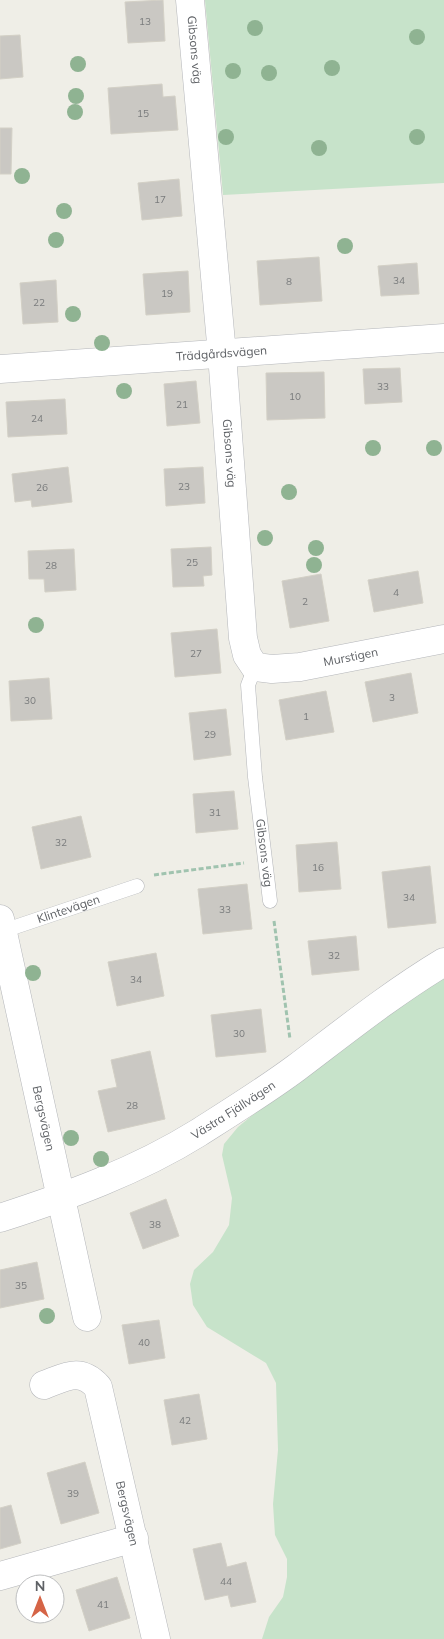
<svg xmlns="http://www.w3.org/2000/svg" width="444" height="1639" font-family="Mulish,sans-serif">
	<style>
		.green { fill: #c7e3ca }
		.building { fill: #cac8c3; stroke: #d3d0c6 }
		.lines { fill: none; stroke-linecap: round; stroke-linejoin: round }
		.service-casing { stroke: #b4b6ba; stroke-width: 15 }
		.minor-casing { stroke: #b4b6ba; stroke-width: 29 }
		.path { stroke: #a0c3af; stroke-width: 3; stroke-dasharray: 5 2.5; stroke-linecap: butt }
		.service { stroke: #fff; stroke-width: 14 }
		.minor { stroke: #fff; stroke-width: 28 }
		.tree { fill: #8fb392 }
		.labels { text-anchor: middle; stroke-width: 5; stroke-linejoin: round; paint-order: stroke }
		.number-label { font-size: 10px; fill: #797b7c }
		.street-label { font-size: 12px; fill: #5e6165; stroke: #fff }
	</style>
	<rect width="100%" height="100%" fill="#efeee7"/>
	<g class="green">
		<path d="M205,0H444V183L223,195Z"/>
		<path d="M444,965V1639H262L269,1617L283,1597L287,1577V1559L275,1535L273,1504L278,1450L276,1383L266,1363L207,1327L193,1305L190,1284L194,1270L213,1252L229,1225L232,1198L222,1155L224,1144L238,1127L271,1100Z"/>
	</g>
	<g class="building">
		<path d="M163,0L165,41L128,43L125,2Z"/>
		<path d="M20,35L23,77L0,79V36Z"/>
		<path d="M162,84L163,97L175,96L178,130L111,134L108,88Z"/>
		<path d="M0,128H12L11,174H0Z"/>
		<path d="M179,179L182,216L142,220L138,183Z"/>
		<path d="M319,257L322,301L260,305L257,261Z"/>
		<path d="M417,263L419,294L381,296L378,266Z"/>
		<path d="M188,271L190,312L146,315L143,274Z"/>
		<path d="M56,280L58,322L23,324L20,283Z"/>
		<path d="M400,368L402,402L365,404L363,369Z"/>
		<path d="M324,372L325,418L267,420L266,373Z"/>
		<path d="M196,381L200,423L167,426L164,384Z"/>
		<path d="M65,399L67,434L8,437L6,402Z"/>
		<path d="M68,467L72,502L32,507L31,500L15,502L12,474Z"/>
		<path d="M203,467L205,503L166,506L164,469Z"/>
		<path d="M211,547L212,575L203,576L204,586L173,587L171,549Z"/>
		<path d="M74,549L76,590L45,592L44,579H29L28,551Z"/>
		<path d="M418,571L423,603L374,612L368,580Z"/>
		<path d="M321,574L329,621L290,628L282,581Z"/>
		<path d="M217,629L221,673L175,677L171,633Z"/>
		<path d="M411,673L418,713L373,722L365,682Z"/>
		<path d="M49,678L52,719L11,721L9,681Z"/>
		<path d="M326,691L334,732L286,740L279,700Z"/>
		<path d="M226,709L231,755L194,760L189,713Z"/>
		<path d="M234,791L238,829L196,833L193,794Z"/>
		<path d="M81,816L91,857L41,869L32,827Z"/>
		<path d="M337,842L341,889L299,892L296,845Z"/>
		<path d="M430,866L436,923L388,928L382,872Z"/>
		<path d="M247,884L252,929L203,934L198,889Z"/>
		<path d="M356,936L359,970L312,975L308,941Z"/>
		<path d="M156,953L164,996L117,1006L108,962Z"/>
		<path d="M261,1009L266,1052L216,1057L211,1015Z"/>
		<path d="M150,1051L165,1119L108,1132L98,1091L117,1087L111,1060Z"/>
		<path d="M166,1199L179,1236L143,1249L130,1213Z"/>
		<path d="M37,1262L44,1299L0,1308V1270Z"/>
		<path d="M159,1320L165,1358L129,1364L122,1325Z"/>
		<path d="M199,1394L207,1439L172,1445L164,1400Z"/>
		<path d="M85,1462L99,1513L61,1524L47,1473Z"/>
		<path d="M11,1505L21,1543L0,1549V1508Z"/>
		<path d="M221,1543L227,1567L246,1562L256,1602L231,1607L228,1595L205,1600L193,1549Z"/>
		<path d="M117,1577L130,1618L89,1631L76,1590Z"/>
	</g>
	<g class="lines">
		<defs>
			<g id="service">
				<path id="s1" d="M255,667L248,685L255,777L270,901"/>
				<path id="s2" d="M3,931L137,886"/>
			</g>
			<g id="minor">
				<path id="s3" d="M190,0L222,354L243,638L247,655L255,667L272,669L300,667L444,639"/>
				<path id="s4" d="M0,369L444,338"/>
				<path id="s5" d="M0,919L87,1317"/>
				<path id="s6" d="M0,1218C68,1196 137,1171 198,1133C231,1112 265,1091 296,1068C345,1031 391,994 444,962"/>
				<path id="s7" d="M44,1385C66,1377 80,1367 98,1387L156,1639"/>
				<path d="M0,1576L134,1538"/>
			</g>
		</defs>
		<use href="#service" class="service-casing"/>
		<use href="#minor" class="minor-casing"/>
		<g class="path">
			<path d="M154,875L244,863"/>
			<path d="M274,921L290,1039"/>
		</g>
		<use href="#service" class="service"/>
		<use href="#minor" class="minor"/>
	</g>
	<g class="tree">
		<circle cx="255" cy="28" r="8"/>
		<circle cx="417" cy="37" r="8"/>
		<circle cx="78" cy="64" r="8"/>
		<circle cx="332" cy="68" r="8"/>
		<circle cx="233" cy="71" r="8"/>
		<circle cx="269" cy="73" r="8"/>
		<circle cx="76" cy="96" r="8"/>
		<circle cx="75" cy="112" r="8"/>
		<circle cx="226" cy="137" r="8"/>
		<circle cx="417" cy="137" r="8"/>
		<circle cx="319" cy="148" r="8"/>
		<circle cx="22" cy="176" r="8"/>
		<circle cx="64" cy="211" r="8"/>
		<circle cx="56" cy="240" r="8"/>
		<circle cx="345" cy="246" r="8"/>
		<circle cx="73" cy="314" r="8"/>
		<circle cx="102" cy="343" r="8"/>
		<circle cx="124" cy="391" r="8"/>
		<circle cx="373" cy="448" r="8"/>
		<circle cx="434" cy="448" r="8"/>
		<circle cx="289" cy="492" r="8"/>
		<circle cx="265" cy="538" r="8"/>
		<circle cx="316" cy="548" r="8"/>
		<circle cx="314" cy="565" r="8"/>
		<circle cx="36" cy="625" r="8"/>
		<circle cx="33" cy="973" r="8"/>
		<circle cx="71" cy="1138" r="8"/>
		<circle cx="101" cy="1159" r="8"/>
		<circle cx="47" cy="1316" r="8"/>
	</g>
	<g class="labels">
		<g class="number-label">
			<text x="145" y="25">13</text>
			<text x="143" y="117">15</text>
			<text x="160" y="203">17</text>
			<text x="399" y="284">34</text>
			<text x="289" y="285">8</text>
			<text x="167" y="297">19</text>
			<text x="39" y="306">22</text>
			<text x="383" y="390">33</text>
			<text x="295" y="400">10</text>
			<text x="182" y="408">21</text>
			<text x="37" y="422">24</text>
			<text x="184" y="490">23</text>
			<text x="42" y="491">26</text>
			<text x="192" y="566">25</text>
			<text x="51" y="569">28</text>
			<text x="396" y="596">4</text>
			<text x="305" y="605">2</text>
			<text x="196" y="657">27</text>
			<text x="392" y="701">3</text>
			<text x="30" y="704">30</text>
			<text x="306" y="720">1</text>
			<text x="210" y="738">29</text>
			<text x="215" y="816">31</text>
			<text x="61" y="846">32</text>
			<text x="318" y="871">16</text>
			<text x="409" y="901">34</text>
			<text x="225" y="913">33</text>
			<text x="334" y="959">32</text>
			<text x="136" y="983">34</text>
			<text x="239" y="1037">30</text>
			<text x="132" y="1109">28</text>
			<text x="155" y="1228">38</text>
			<text x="21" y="1289">35</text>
			<text x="144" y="1346">40</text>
			<text x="185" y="1424">42</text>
			<text x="73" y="1497">39</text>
			<text x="226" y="1585">44</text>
			<text x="103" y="1608">41</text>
		</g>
		<g class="street-label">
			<text dy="4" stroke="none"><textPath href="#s3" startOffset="50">Gibsons väg</textPath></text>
			<text dy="4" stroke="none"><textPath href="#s4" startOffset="222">Trädgårdsvägen</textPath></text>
			<text dy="4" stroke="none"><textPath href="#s3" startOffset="455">Gibsons väg</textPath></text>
			<text dy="4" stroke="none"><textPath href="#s3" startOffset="769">Murstigen</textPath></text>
			<text dy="4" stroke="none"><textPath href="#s1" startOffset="188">Gibsons väg</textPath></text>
			<text dy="4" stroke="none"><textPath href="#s2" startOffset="69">Klintevägen</textPath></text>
			<text dy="4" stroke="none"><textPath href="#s6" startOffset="258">Västra Fjällvägen</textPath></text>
			<text dy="4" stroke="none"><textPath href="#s5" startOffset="204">Bergsvägen</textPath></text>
			<text dy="4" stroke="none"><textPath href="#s7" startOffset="189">Bergsvägen</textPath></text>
		</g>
	</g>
	<g transform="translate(40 1599)"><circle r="24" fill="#ffffff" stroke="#bfc0c1"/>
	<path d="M0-4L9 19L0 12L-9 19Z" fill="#d56446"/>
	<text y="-8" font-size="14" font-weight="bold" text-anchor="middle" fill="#5e6165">N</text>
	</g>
</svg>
